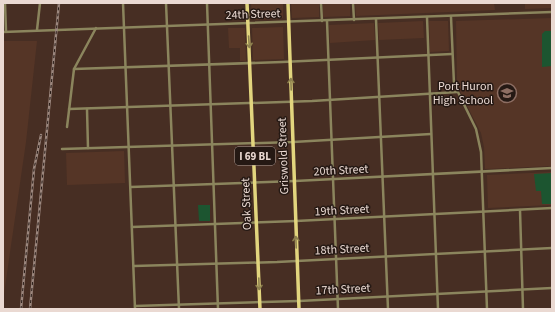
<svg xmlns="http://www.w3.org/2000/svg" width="555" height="312" font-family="'Source Sans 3',sans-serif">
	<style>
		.built { fill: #553526 }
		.green { fill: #1c5530 }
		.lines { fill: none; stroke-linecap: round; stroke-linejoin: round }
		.minor { stroke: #8b855d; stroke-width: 2.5 }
		.major { stroke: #e2d57e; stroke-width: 3.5 }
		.rail-casing { stroke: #9c877e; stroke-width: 2.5 }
		.rail { stroke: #251914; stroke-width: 1; stroke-dasharray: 3; stroke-linecap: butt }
		.oneway { stroke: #8d804e }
		.labels { text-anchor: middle; stroke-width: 3; stroke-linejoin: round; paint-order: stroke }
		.shield { fill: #251914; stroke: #af9f99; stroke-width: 1 }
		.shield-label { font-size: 11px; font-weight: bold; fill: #ead9d2 }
		.street-label { font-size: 12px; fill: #ead9d2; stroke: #251914 }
		.poi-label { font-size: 12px; fill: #ead9d2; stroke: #251914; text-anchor: end }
	</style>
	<rect width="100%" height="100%" fill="#472e23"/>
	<g class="built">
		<path d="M251,3H283V18L252,20Z"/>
		<path d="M291,3H319V17L292,18Z"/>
		<path d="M323,3H350V16L323,17Z"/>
		<path d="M494,3L495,10L356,16L355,4Z"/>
		<path d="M525,3H552V8L525,9Z"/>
		<path d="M552,18V166L485,169L484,147L481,133L462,96L457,81L456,21Z"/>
		<path d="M423,21L424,38L379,40L378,23Z"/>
		<path d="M429,21H448L449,51L430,52Z"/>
		<path d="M374,23L375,40L330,43L329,25Z"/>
		<path d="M283,27L284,59L253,60L252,28Z"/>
		<path d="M228,28H245L246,61H240V48H229Z"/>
		<path d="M3,41H37L26,142L3,301Z"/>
		<path d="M124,151L125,183L67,185L66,153Z"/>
		<path d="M552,172V205L488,208L487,175Z"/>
	</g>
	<g class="green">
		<path d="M545,31H552V66L542,67V34Z"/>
		<path d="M552,173V204H542L541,191H536L534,174Z"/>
		<path d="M198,205H210V221H199Z"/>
	</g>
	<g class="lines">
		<g class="minor">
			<path d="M5,3L6,31"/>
			<path d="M123,3L135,309"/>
			<path d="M166,3L179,309"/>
			<path d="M207,3L218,309"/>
			<path d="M321,3L322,21"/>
			<path d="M353,3L354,20"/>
			<path d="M427,17L438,309"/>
			<path d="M451,17L454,84L476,129L481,152L487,309"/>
			<path d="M376,19L388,309"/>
			<path d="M327,21L338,309"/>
			<path d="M37,30L40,3"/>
			<path d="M3,32L552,12"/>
			<path d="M74,69L282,62L452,54"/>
			<path d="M69,109L312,101L457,92"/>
			<path d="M87,109L88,148"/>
			<path d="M67,127L74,69L96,28"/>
			<path d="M62,149L293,142L431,134"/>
			<path d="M131,187L295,181L552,168"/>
			<path d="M520,210L523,309"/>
			<path d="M132,227L296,221L552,208"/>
			<path d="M134,266L277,262L552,248"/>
			<path d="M135,306L299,301L552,288"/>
		</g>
		<g class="major">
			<path d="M247,3L260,309"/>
			<path d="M288,3L299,309"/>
		</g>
		<defs>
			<g id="rail">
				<path d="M21,309L34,169L41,135"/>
				<path d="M30,309L59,3"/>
			</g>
		</defs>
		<use href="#rail" class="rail-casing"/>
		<use href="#rail" class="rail"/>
	</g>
	<defs><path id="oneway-shaft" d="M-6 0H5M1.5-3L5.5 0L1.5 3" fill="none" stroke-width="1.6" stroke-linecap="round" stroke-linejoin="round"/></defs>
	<g class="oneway">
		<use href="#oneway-shaft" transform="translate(249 42) rotate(86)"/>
		<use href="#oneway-shaft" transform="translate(291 84) rotate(-92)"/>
		<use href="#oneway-shaft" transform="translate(296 242) rotate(-92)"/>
		<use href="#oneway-shaft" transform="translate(259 284) rotate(88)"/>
	</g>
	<defs>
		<symbol id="school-ring" viewBox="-11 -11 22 22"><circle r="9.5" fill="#251914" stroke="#8d6e63" stroke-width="1.5"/><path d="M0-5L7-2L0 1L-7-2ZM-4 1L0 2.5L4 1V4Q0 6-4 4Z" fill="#8d6e63"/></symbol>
	</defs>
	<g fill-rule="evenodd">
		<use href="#school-ring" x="496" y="82" width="22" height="22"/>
	</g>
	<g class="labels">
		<rect class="shield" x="235" y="147" width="40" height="18" rx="3"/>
		<g class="shield-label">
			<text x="255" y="160">I 69 BL</text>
		</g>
		<g class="street-label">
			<text transform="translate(253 14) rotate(-2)" y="4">24th Street</text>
			<text transform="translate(283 156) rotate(-92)" y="4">Griswold Street</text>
			<text transform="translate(341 170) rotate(-3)" y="4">20th Street</text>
			<text transform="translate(246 204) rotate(-92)" y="4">Oak Street</text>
			<text transform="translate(342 210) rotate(-3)" y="4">19th Street</text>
			<text transform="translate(342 249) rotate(-3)" y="4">18th Street</text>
			<text transform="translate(343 289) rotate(-3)" y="4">17th Street</text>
		</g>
		<g class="poi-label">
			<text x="493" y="90">Port Huron<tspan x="493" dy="14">High School</tspan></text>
		</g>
	</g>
	<rect width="555" height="312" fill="none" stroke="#ead9d2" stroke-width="8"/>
</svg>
